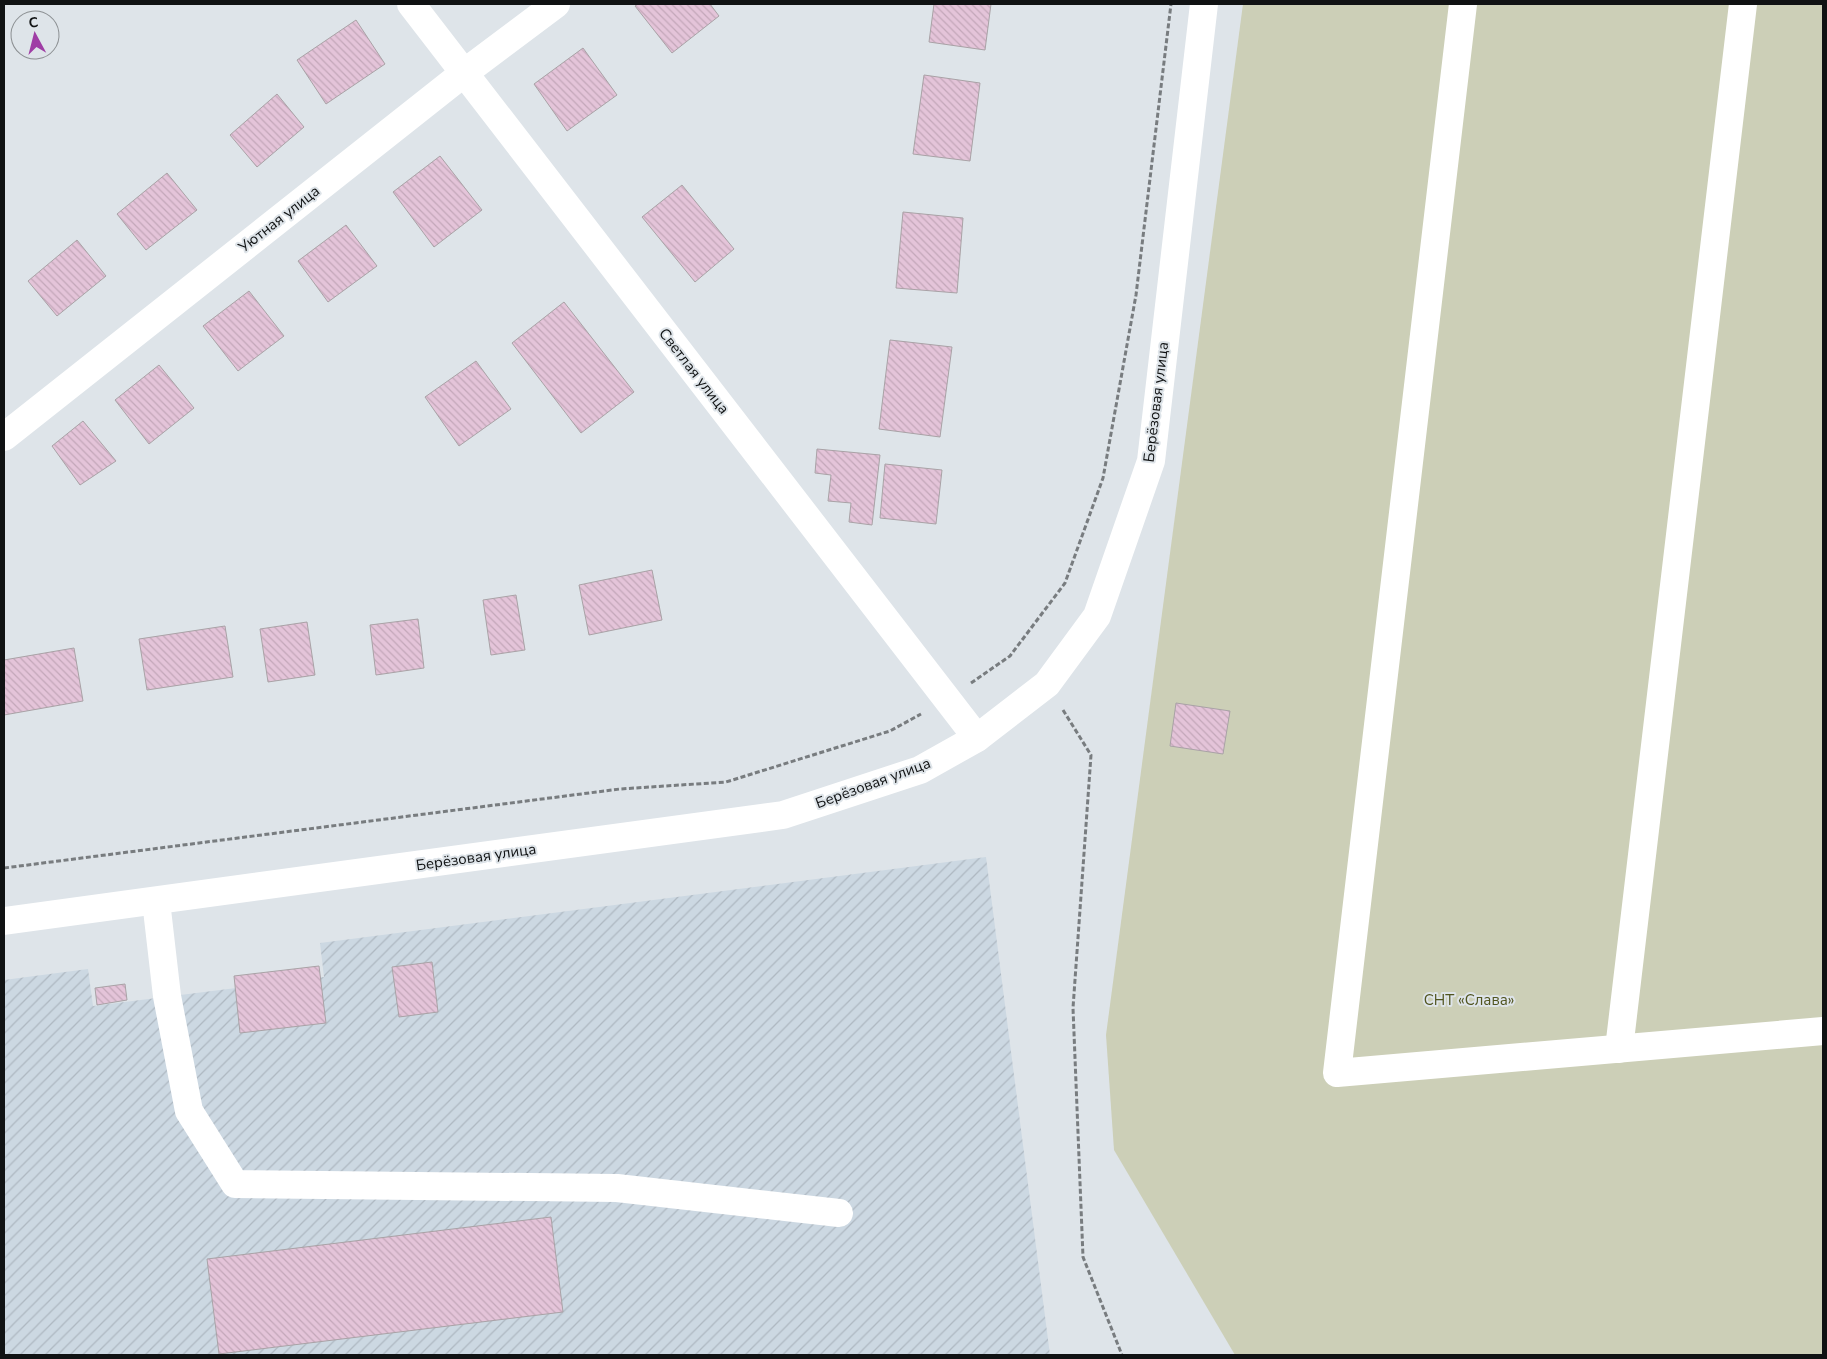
<svg xmlns="http://www.w3.org/2000/svg" width="1827" height="1359" font-family="'Nunito Sans',sans-serif">
	<style>
		.industrial { fill: url(#industrial-furrows) }
		.garden { fill: #cccfb7 }
		.building { fill: url(#building-back-hatch); stroke: #a9a2a6 }
		.lines { fill: none; stroke-linecap: round; stroke-linejoin: round }
		.path { stroke: #787c7f; stroke-width: 3; stroke-dasharray: 5 2.5; stroke-linecap: butt }
		.minor { stroke: #fff; stroke-width: 28 }
		.major { stroke: #fff; stroke-width: 28 }
		.labels { text-anchor: middle; stroke-width: 4; stroke-linejoin: round; paint-order: stroke }
		.street-label { font-size: 15px; fill: #101213; stroke: #dee4e9 }
		.park-label { font-size: 15px; fill: #50541f; stroke: #dee4e9 }
	</style>
	<defs>
		<pattern id="industrial-furrows" width="10" height="10" patternUnits="userSpaceOnUse" patternTransform="scale(1.25)"><rect width="10" height="10" fill="#ccd8e2"/><path d="M-1 1l2-2M0 10L10 0M9 11l2-2" fill="none" stroke="#aeb8c1"/></pattern>
		<pattern id="building-back-hatch" width="6" height="6" patternUnits="userSpaceOnUse" patternTransform="scale(1.25)"><rect width="6" height="6" fill="#e4c4d9"/><path d="M-1 5l2 2M0 0l6 6M5-1l2 2" fill="none" stroke="#c3a7b9"/></pattern>
	</defs>
	<rect width="100%" height="100%" fill="#dee4e9"/>
	<path class="industrial" d="M986,857L1050,1355H4V980L88,969L93,1006L324,977L320,943Z"/>
	<path class="garden" d="M1243,4H1823V1355H1235L1114,1150L1106,1035Z"/>
	<g class="building">
		<path d="M638,4H710L719,16L672,53L635,6Z"/>
		<path d="M934,4H991L985,50L929,42Z"/>
		<path d="M356,20L385,64L326,104L297,60Z"/>
		<path d="M583,48L617,95L567,131L534,84Z"/>
		<path d="M924,75L980,83L970,161L913,154Z"/>
		<path d="M277,94L304,127L257,167L230,135Z"/>
		<path d="M440,156L482,210L434,247L393,192Z"/>
		<path d="M167,173L197,210L146,250L117,214Z"/>
		<path d="M682,185L734,249L695,282L642,217Z"/>
		<path d="M903,212L963,218L957,293L896,288Z"/>
		<path d="M346,225L377,266L328,302L298,261Z"/>
		<path d="M77,240L106,276L57,316L28,281Z"/>
		<path d="M249,291L284,336L238,371L203,326Z"/>
		<path d="M564,302L634,392L581,433L512,343Z"/>
		<path d="M890,340L952,347L940,437L879,429Z"/>
		<path d="M476,361L511,409L459,446L425,397Z"/>
		<path d="M159,365L194,408L149,444L115,400Z"/>
		<path d="M83,421L116,461L80,485L52,446Z"/>
		<path d="M817,449L880,455L872,525L849,522L851,503L828,501L831,475L815,473Z"/>
		<path d="M885,464L942,470L936,524L880,518Z"/>
		<path d="M652,570L662,620L589,635L579,585Z"/>
		<path d="M516,595L525,650L491,655L483,600Z"/>
		<path d="M418,619L424,668L376,675L370,625Z"/>
		<path d="M307,622L315,675L268,682L260,629Z"/>
		<path d="M225,626L233,677L147,690L139,639Z"/>
		<path d="M74,648L83,701L4,715V660Z"/>
		<path d="M1176,703L1230,711L1223,754L1170,746Z"/>
		<path d="M432,962L438,1012L399,1017L392,967Z"/>
		<path d="M319,966L326,1023L240,1033L234,976Z"/>
		<path d="M125,984L127,1000L97,1005L95,988Z"/>
		<path d="M551,1217L563,1312L219,1354L207,1259Z"/>
	</g>
	<g class="lines">
		<g class="path">
			<path d="M971,683L1010,656L1065,583L1103,478L1136,295L1171,4"/>
			<path d="M1063,710L1091,755L1073,1008L1083,1257L1122,1355"/>
			<path d="M4,868L620,789L726,782L890,731L921,714"/>
		</g>
		<g class="minor">
			<path d="M411,4L977,738"/>
			<path d="M1463,4L1337,1073L1823,1031"/>
			<path d="M4,437L464,73L556,4"/>
			<path d="M156,901L167,996L189,1111L235,1184L617,1188L839,1213"/>
			<path d="M1619,1049L1743,4"/>
		</g>
		<path class="major" d="M4,921L783,815L920,770L977,738L1047,684L1097,616L1151,461L1204,4"/>
	</g>
	<g class="labels">
		<g class="street-label">
			<text transform="translate(279 219) rotate(-38)" y="5">Уютная улица</text>
			<text transform="translate(694 371) rotate(52)" y="5">Светлая улица</text>
			<text transform="translate(1156 402) rotate(-83)" y="5">Берёзовая улица</text>
			<text transform="translate(873 783) rotate(-20)" y="5">Берёзовая улица</text>
			<text transform="translate(476 857) rotate(-8)" y="5">Берёзовая улица</text>
		</g>
		<g class="park-label">
			<text x="1469" y="1005">СНТ «Слава»</text>
		</g>
	</g>
	<rect width="1827" height="1359" fill="none" stroke="#101213" stroke-width="10"/>
	<g transform="translate(35 35) rotate(353)"><circle r="24" fill="#dee4e9" stroke="#8c9093"/>
	<path d="M0-4L9 19L0 12L-9 19Z" fill="#9f3da5"/>
	<text y="-8" font-size="14" font-weight="bold" text-anchor="middle" fill="#101213">С</text>
	</g>
</svg>
